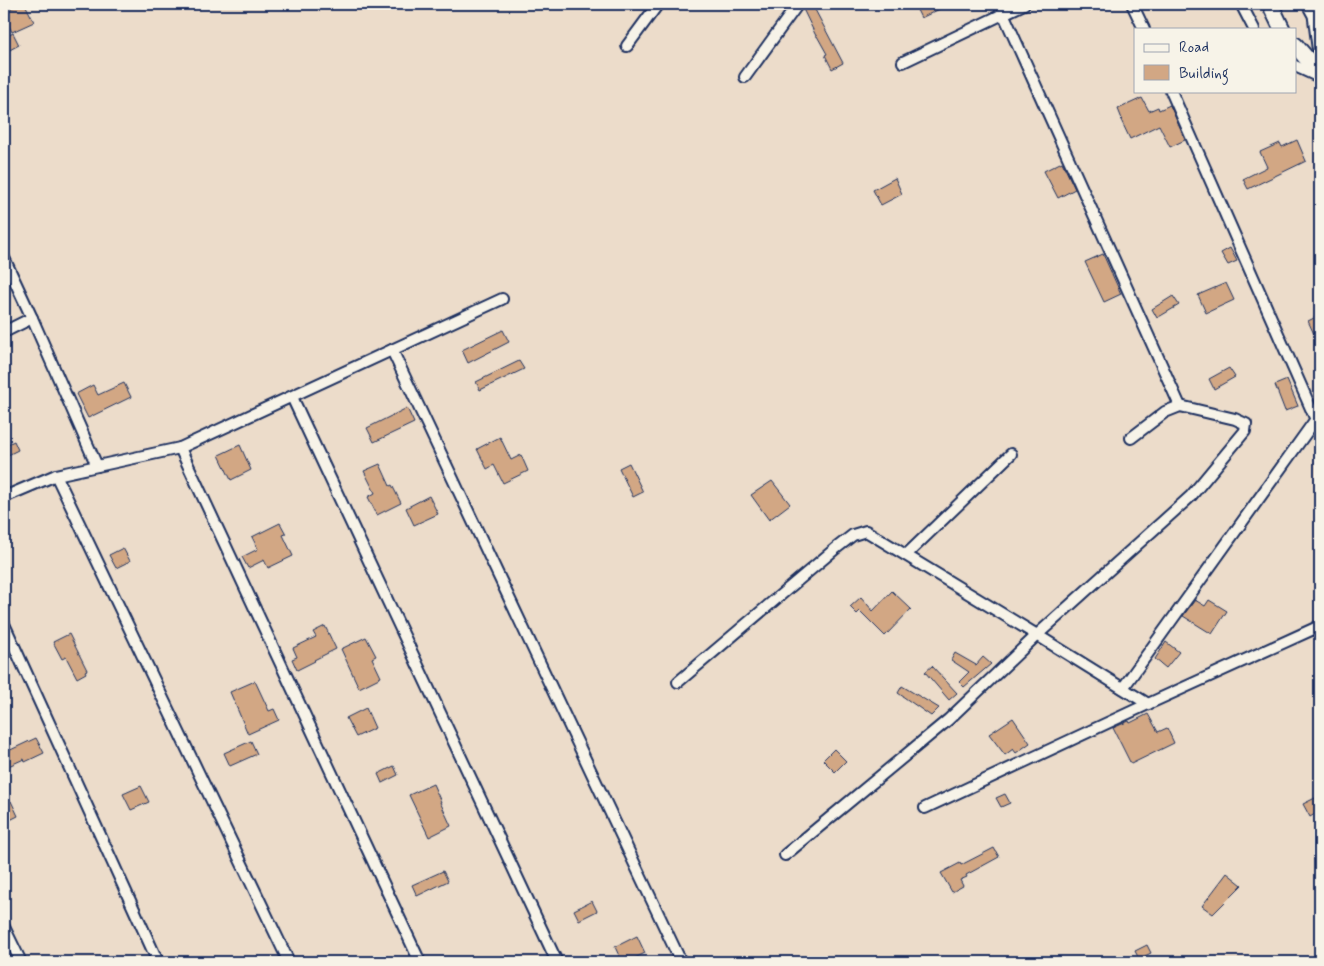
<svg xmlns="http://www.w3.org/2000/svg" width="1324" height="966" font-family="Mynerve,sans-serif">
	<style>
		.building { fill: #d2a784; stroke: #1b2f5e }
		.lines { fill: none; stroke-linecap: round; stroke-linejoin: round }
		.street-casing { stroke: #1b2f5e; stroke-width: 14 }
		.secondary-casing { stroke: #1b2f5e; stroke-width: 19 }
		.street { stroke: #f7f3e8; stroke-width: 10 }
		.secondary { stroke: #f7f3e8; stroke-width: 15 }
	</style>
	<rect width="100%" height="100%" fill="#ecdcca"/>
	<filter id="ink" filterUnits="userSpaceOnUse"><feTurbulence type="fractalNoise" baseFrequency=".02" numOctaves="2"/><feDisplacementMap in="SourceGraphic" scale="10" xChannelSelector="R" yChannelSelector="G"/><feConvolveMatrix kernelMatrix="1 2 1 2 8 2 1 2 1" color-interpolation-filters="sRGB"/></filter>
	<g filter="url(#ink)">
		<g class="building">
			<path d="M19,4H25L34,22L12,32L4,16V12Z"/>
			<path d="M805,4H812L843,63L832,69L825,55L827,54L817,36H816L803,9Z"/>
			<path d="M914,4H950L921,18Z"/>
			<path d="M13,33L19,45L4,53V38Z"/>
			<path d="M1142,98L1149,111L1158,107L1159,110L1170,105L1185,140L1170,147L1159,125L1130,139L1121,120L1122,119L1118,109Z"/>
			<path d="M1297,140L1306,161L1248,189L1243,179L1267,167L1260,152L1280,143L1282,147Z"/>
			<path d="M1062,162L1075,189L1058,198L1044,171Z"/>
			<path d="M895,178L902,194L881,205L873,190Z"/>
			<path d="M1230,248L1237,261L1228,265L1221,253Z"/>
			<path d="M1103,254L1121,294L1104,302L1085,262Z"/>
			<path d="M1226,283L1234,300L1206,313L1198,295Z"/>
			<path d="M1173,296L1179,305L1157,318L1152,309Z"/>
			<path d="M1320,315V347L1308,321Z"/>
			<path d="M503,330L509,342L468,363L462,350Z"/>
			<path d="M519,361L524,369L480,390L476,382Z"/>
			<path d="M1229,368L1235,377L1214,389L1209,379Z"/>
			<path d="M1287,380L1298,406L1285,411L1275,385Z"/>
			<path d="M124,383L131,397L88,418L76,394L93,385L98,395Z"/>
			<path d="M407,408L414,423L374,442L367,428Z"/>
			<path d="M500,437L511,460L521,455L528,471L503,483L494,465L487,469L477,449Z"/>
			<path d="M14,441L18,450L4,457V446Z"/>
			<path d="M240,445L251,470L231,480L219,455Z"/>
			<path d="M629,463L643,492L633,497L619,468Z"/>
			<path d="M380,464L390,486L392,485L401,503L377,515L368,497L375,493L364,471Z"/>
			<path d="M772,481L790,504L769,520L751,495Z"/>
			<path d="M429,496L438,514L414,525L406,508Z"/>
			<path d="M280,523L286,534L283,535L293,556L268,568L264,560L248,568L242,557L258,549L252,537Z"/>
			<path d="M123,548L130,561L116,568L109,555Z"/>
			<path d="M892,591L911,609L885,636L860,611L857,614L850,607L861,597L873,611Z"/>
			<path d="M1195,600L1205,606L1209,600L1227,611L1212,634L1183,616Z"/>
			<path d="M325,626L336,649L314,660L315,661L297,670L292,659L297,657L293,648L316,637L313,632Z"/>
			<path d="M69,634L87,670L85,671L86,673L77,678L66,657L62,659L53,642Z"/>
			<path d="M366,637L376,656L372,658L381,677L359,688L341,649Z"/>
			<path d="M1166,642L1179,652L1166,668L1155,659Z"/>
			<path d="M955,653L976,665L983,657L991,664L964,687L959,682L969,672L951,660Z"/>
			<path d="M932,666L957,693L949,700L925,672Z"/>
			<path d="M255,681L269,711L274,709L279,720L248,734L230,692Z"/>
			<path d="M902,686L939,708L931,716L898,693Z"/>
			<path d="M366,708L375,728L356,737L346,718Z"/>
			<path d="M1148,714L1158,732L1167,728L1174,743L1131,764L1113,728L1129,721L1130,723Z"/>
			<path d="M1013,718L1030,743L1016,753L1013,749L1005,755L989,734Z"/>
			<path d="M36,738L44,753L25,762L24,759L4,768V753Z"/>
			<path d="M251,741L257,754L230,766L224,753Z"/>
			<path d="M834,749L846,761L835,772L823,760Z"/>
			<path d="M394,766L398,775L382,783L378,774Z"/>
			<path d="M433,784L441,802H440L451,826L429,837L409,795Z"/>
			<path d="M141,786L149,802L131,810L123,794Z"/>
			<path d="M1005,794L1010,803L1001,807L996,798Z"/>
			<path d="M1317,797L1320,804V811L1310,817L1303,804Z"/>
			<path d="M11,801L18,816L4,823V805Z"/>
			<path d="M994,848L999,857L966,875L967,877L960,880L963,886L952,892L941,873L960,863L961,865Z"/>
			<path d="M443,871L448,881L417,896L412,885Z"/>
			<path d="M1227,873L1242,885L1213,914L1202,906Z"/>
			<path d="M592,901L597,911L579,920L574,910Z"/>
			<path d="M637,936L645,953L627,962H622L615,947Z"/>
			<path d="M1147,945L1151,953L1139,959L1135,951Z"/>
		</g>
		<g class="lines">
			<defs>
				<g id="street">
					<path d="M999,4L1180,406"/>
					<path d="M1132,4L1144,29"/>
					<path d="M1241,4L1254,29"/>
					<path d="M627,46L658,4"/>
					<path d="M903,62L1024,4"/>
					<path d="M1295,66L1319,77"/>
					<path d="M745,77L798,4"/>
					<path d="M1171,91L1320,429"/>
					<path d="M4,258L32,318L97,466"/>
					<path d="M4,332L32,318"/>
					<path d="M392,350L681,962"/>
					<path d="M292,397L557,962"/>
					<path d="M180,448L420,962"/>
					<path d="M56,475L289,962"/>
					<path d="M4,497L56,475L180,448L502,299"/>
					<path d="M906,555L1011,454"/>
					<path d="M4,624L158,962"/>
					<path d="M678,682L835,549L853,535L866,531L1037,635L1148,704"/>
					<path d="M1123,688L1316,419"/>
					<path d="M925,808L1148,704L1320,626"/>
					<path d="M785,855L948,720L1037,635L1191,496L1245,431L1246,424L1235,419L1180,406L1165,412L1131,438"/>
					<path d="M4,927L21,962"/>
				</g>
				<g id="secondary">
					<path d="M1270,4L1282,29"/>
					<path d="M1310,4L1316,15L1320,46"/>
					<path d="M1295,45L1320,74"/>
				</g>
			</defs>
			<use href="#street" class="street-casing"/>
			<use href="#secondary" class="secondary-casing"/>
			<use href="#street" class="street"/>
			<use href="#secondary" class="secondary"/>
		</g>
	</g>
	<rect width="1324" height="966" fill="none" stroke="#f7f3e8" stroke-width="20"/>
	<rect x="10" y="10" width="1304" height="946" fill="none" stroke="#1b2f5e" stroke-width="2" filter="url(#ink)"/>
	<rect x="1134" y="28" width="162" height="65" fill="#f7f3e8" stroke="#9fa5b1"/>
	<rect x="1144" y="44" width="25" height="8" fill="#f7f3e8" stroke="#9fa5b1"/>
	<text x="1179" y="52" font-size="15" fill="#1b2f5e">Road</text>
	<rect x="1144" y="65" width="25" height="15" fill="#d2a784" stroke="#9fa5b1"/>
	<text x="1179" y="78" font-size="15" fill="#1b2f5e">Building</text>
</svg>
